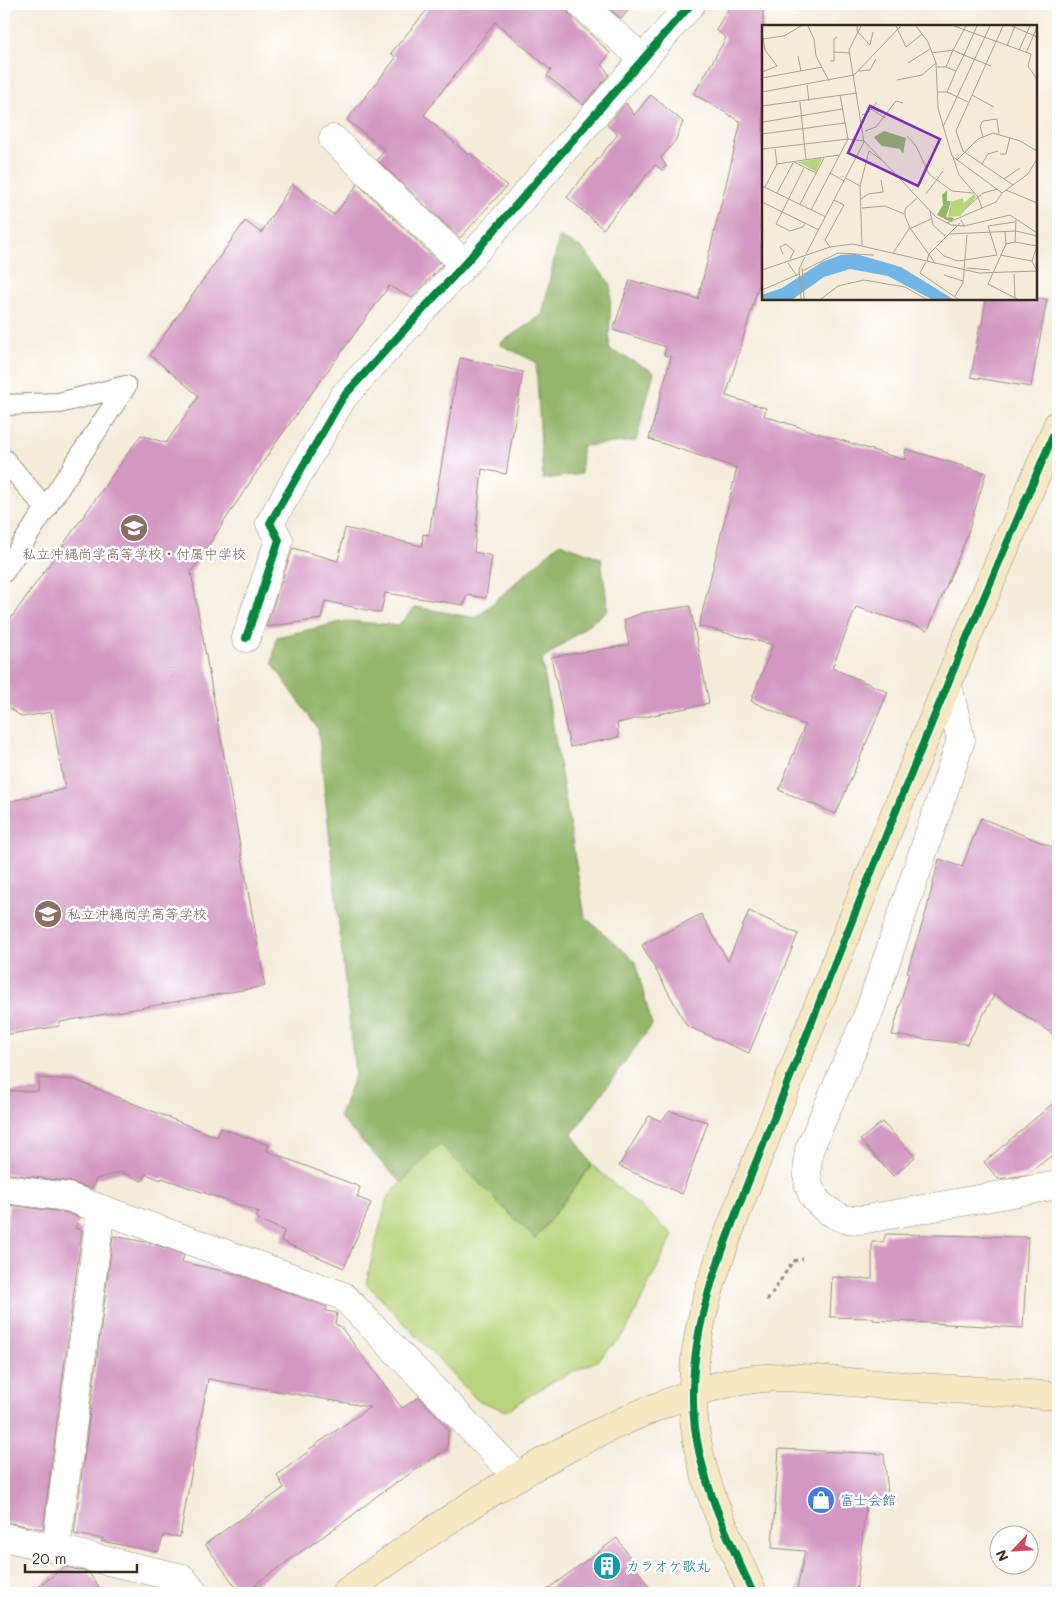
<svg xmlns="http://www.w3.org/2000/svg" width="1062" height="1597" font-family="Mali,'Klee One',sans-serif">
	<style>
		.green { fill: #b8d47a; stroke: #7a7f4c }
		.forest { fill: #92b66a; stroke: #667044 }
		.building { fill: #d298c3 }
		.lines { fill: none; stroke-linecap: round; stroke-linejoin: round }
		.lane-casing { stroke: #988b7c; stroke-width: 22 }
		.street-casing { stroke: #988b7c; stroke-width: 29 }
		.secondary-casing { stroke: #988b7c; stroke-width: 29 }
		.path { stroke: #988b7c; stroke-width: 3; stroke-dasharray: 4 4; stroke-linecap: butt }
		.lane { stroke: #fff; stroke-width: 20 }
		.street { stroke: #fff; stroke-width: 28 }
		.secondary { stroke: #f7e8c3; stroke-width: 28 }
		.cycleway-casing { stroke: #fff; stroke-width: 11 }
		.cycleway { stroke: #00873e; stroke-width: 8 }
		.labels { text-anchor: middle; stroke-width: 5; stroke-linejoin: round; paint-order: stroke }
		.education-label { font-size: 14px; fill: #785e54; stroke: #fff }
		.shop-label { font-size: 14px; fill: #366cbe; stroke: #fff; text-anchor: start }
		.culture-label { font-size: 14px; fill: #0d838f; stroke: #fff; text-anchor: start }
		.inset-road { fill: none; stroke: #aa9e8e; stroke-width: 1 }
		.view { fill: #7b2cbf; fill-opacity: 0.15; stroke: #7b2cbf; stroke-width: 2.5 }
		.inset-edge { fill: none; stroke: #3b2a1e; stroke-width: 2.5 }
	</style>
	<rect width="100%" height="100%" fill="#fff"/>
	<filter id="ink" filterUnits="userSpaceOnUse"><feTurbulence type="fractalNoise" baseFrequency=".02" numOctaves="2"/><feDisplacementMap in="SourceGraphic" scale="10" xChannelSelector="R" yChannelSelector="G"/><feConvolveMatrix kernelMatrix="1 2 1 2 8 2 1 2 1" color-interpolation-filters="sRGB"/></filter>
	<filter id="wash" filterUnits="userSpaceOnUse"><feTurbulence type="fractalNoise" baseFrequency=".0096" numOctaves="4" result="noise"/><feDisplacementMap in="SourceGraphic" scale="20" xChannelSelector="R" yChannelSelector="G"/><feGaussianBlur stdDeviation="1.12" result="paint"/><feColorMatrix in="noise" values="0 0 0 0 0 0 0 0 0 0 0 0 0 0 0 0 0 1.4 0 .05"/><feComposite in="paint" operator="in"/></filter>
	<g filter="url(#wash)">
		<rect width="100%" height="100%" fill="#f4ecd9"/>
		<path class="green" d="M440,1143L535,1239L592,1165L673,1235L625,1333L597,1361L553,1381L506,1411L477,1400L366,1283L387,1198Z"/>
		<g class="forest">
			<path d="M559,237L582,248L611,285L609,349L654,372L636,441L582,446L581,474L543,479L536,362L499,344L542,315Z"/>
			<path d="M560,543L601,558L608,610L542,660L585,917L635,961L652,1025L572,1134L592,1165L535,1239L440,1144L401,1183L339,1117L355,1075L318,729L272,663L277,637L346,621L398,625L416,607L476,618Z"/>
		</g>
		<g id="blocks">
			<g class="building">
				<path d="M432,4H566V9L571,16L610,53L602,64L609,75L583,105L547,76L551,70L495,22L424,115L468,155L470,153L507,186L460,238L377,160L385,150L347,120L396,58L391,53Z"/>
				<path d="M604,4H634L621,19Z"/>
				<path d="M731,4H763V271L726,396L766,408L764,416L904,460L906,449L986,473L966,539L928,630L856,607L832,668L888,692L836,814L779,790L805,725L751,701L773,645L699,626L737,468L649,439L671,357L664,355L666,347L613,330L630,280L698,299L741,122L694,94L726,38L716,30Z"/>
				<path d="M651,95L683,122L675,141L661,158L666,166L662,170L655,165L603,229L567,197L618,134L607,125L626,103L634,115Z"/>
				<path d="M292,184L334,215L358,184L442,265L412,298L389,286L275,444L191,572L265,986L60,1022L59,1026L4,1035V809H6L7,802L65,789L51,712L22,717L4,704V628L141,435L166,443L199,396L150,355L245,221L261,233Z"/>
				<path d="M986,299H1047L1031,387L971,377L980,325H982Z"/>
				<path d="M460,358L523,372L506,474L482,469L474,552L492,556L486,598L467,595L464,605L385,593L381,613L325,601L321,619L266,627L293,548L338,561L345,528L422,546L423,534L429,535L433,508H434Z"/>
				<path d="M690,606L709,703L617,723L619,737L570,747L551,657L629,645L624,620L642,613Z"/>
				<path d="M981,818L1058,849V1038L995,994L967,1044L892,1035L909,972H907L926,912L939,859L962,867Z"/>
				<path d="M749,911L798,934L749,1053L687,1026L642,945L701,914L728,961Z"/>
				<path d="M39,1078L75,1080L217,1137L220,1128L269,1145L267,1151L360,1187L357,1197L371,1203L344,1268L281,1241L284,1231L256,1218L259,1212L162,1178L161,1180L146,1174L142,1181L121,1172L96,1179L92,1189L70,1182L4,1173V1091H38Z"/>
				<path d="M1058,1099V1151L1026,1175L998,1179L984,1162Z"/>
				<path d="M670,1111L708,1122L682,1194L619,1166L649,1116L661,1121Z"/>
				<path d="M882,1122L915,1157L893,1176L860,1140Z"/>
				<path d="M9,1205L64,1212L80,1218L75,1228L82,1230L43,1529L4,1522V1306L7,1263H4V1258Z"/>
				<path d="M886,1234L1028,1237L1023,1328L873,1320V1318L830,1317L832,1277L872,1279V1242H883Z"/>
				<path d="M113,1236L151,1243L184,1255L182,1262L236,1274L327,1307L326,1311L337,1313L335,1324L340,1326L402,1408L419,1397L439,1418L448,1430L447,1449L378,1495L349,1518L243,1593H240L205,1544L284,1488L277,1475L309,1451L308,1450L370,1407L208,1379L180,1537L164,1535L158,1552L101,1541L104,1539L74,1534Z"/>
				<path d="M779,1449L884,1454L889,1503L867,1497L856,1593H796L805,1551L772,1548Z"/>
				<path d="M617,1538L653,1593H542Z"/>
				<path d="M65,1567L88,1572L104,1593H30Z"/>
			</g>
		</g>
	</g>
	<g filter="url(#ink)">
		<use href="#blocks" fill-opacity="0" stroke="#988b7c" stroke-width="1"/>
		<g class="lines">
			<defs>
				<g id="lane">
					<path d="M4,405L59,403L126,386L4,572"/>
					<path d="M4,459L46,509"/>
				</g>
				<g id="street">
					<path d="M581,4L643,59"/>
					<path d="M333,139L464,264"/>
					<path d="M246,638L279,540L270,523L343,397L470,258L691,4"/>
					<path d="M948,686L961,740L869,1012L809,1150C805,1178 806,1200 834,1214C837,1216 841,1218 845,1219C849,1220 856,1220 861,1220L1058,1185"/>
					<path d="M4,1189L68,1197L343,1296L517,1476"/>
					<path d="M4,1537L182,1578L194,1593"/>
					<path d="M56,1549L101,1209"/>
				</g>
				<g id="secondary">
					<path d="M345,1593C440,1523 540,1455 649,1410C687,1394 724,1381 764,1378C794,1375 831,1381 861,1383C927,1387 992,1392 1058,1396"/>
					<path d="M753,1593C724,1529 691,1463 693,1390C694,1318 721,1252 747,1185C764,1142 781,1100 798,1057C850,925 903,792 957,661C990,582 1025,503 1058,424"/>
				</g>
			</defs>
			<use href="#lane" class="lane-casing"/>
			<use href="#street" class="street-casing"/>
			<use href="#secondary" class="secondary-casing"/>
			<path class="path" d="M767,1301L793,1261L803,1259"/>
			<use href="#lane" class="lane"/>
			<use href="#street" class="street"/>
			<use href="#secondary" class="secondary"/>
			<defs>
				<g id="cycleway">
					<path d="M246,638L279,540L270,523L343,397L470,258L691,4"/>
					<path d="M753,1593C724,1529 691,1463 693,1390C694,1318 721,1252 747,1185C764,1142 781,1100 798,1057C850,925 903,792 957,661C990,582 1025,503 1058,424"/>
				</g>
			</defs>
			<use href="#cycleway" class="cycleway-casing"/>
			<use href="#cycleway" class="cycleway"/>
		</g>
	</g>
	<defs>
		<symbol id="school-disc" viewBox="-11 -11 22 22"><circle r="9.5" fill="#8d6e63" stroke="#fff"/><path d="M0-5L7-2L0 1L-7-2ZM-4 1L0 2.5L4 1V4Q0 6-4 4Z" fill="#fff"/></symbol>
		<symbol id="shop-disc" viewBox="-11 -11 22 22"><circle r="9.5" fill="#3f7fe0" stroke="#fff"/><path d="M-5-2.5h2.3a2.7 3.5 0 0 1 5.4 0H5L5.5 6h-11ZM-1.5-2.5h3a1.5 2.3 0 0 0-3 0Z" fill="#fff"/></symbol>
		<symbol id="building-disc" viewBox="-11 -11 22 22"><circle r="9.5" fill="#0f9aa8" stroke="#fff"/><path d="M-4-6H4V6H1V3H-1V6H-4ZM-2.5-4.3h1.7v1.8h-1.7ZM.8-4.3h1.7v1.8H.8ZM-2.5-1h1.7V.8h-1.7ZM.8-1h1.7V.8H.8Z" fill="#fff"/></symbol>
	</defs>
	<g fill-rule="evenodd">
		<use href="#school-disc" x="118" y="512" width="32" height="32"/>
		<use href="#school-disc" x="32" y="898" width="32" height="32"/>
		<use href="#shop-disc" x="805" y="1484" width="32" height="32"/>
		<use href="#building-disc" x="591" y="1550" width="32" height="32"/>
	</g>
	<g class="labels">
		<g class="education-label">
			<text x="134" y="559">私立沖縄尚学高等学校・付属中学校</text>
			<text x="67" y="919" text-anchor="start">私立沖縄尚学高等学校</text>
		</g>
		<g class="shop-label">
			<text x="840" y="1505">富士会館</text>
		</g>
		<g class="culture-label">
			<text x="626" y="1571">カラオケ歌丸</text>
		</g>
	</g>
	<g transform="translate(762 25)">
		<rect width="275" height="275" fill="#f4ecd9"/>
		<path d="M60,134L54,147L36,137L60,133ZM212,169L214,172L198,191L186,192L189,177L201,173L202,178Z" fill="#b8d47a"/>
		<path d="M122,106L144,113L141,129L138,124L120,121L115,116L112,112ZM185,165V176H189L184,192L192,193L189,197L175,190L181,180L180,170Z" fill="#92b66a"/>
		<path d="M94,229L139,242L191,274H169L126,251L88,244L62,252L31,274H0V270L20,263L60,237L79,230Z" fill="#6fb5e6"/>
		<path class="inset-road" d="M46,1L52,14L54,31L67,56M95,1V6L108,20L111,7M134,1L144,22L160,9M154,1L166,17L174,38L176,83L190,131L240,168L234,177L185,198M192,1L269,29L266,41L275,54M215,1L202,30L229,41M241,1L194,106L201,126L251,160M250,1L275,12M0,8L3,25L15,41L0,47M0,14L22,11L39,1M245,21L253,1M257,25L268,1M72,27L87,28M170,28L191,25L184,42H175M264,28L275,2M36,31L39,46M68,36H72V14L75,12M146,38L168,24M184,42L194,46L202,30L191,25L204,1M97,46L108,45L114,34M0,53L60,42M135,55L160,50L174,38M45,60L47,76M0,67L92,50L139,1M175,67H185L206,77M185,67L194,46M210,70L232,82M38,77L44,135M0,81L95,68M109,84L123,93M100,90L105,89L115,77M1,97L80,84M181,102L228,1M103,106L114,102L134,76L141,78M0,109L83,98M145,111L154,121L167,149L190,166L212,168M221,112L218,101L221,96L235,94L237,109M0,124L86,114L102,116L174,192L189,200L202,201M0,128V67M238,129H244L248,112M191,132L197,150L216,172L220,183M195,135L216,114L231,108L258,116L275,126M32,137L54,148M15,139L77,130M220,139L226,129L236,126M42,143L14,199L28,206L41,202L43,198M68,148L82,156M84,153L98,161M242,154L258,143M0,161L64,192M3,162L15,139L13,124M244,165L275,178M15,168L31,138M240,168L266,149L275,134M164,169L181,146M156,172L143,184V191L148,203L173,238M99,174L106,169L121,167L119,155M0,177L57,205M38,179L62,133M100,183L123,181L142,189M203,184L221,168L236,164M49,185L86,114L78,70M168,186L171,200L183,211M199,195L202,201L248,190L275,208M243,207L244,219L226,259L255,274M187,209L254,206L275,211M253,217L254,195M244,219L253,217L275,221M100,220L98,161L107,126L120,135M68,222L63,215L82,180L72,175M174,223L182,231L196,236L235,230M131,228L147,204L169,194M21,229L18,222L24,219L32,226L28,234M44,229L102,117L87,25L99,1M235,230L226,201L253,197M238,230L270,236M165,236L167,229L198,198M164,237L158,248L196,274M26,238L35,251M40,243L42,274M205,243L228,245M0,245L68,222L91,219L217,248L275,246M40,246L76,228L112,230M275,246L270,236L275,221M252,249L253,273M182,250L201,256M0,265L37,249M193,271L201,258L205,210M39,274L37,244L43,232M59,274L76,261L102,255L143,262L164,274"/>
		<path class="view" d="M108,81L178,114L156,161L86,128Z"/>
		<rect width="275" height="275" class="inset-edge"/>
	</g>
	<rect width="1062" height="1597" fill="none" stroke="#fff" stroke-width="20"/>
	<g transform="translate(1014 1550) rotate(245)"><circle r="24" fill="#ffffff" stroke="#b1aaa5"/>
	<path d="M0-4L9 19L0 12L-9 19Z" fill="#d1495b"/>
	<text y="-8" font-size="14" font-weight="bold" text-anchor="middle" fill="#3b2a1e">N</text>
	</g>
	<path d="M25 1564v8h112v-8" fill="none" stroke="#3b2a1e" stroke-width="2.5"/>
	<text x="32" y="1564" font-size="15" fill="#3b2a1e" stroke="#ffffff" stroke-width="4" paint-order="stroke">20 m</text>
</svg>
